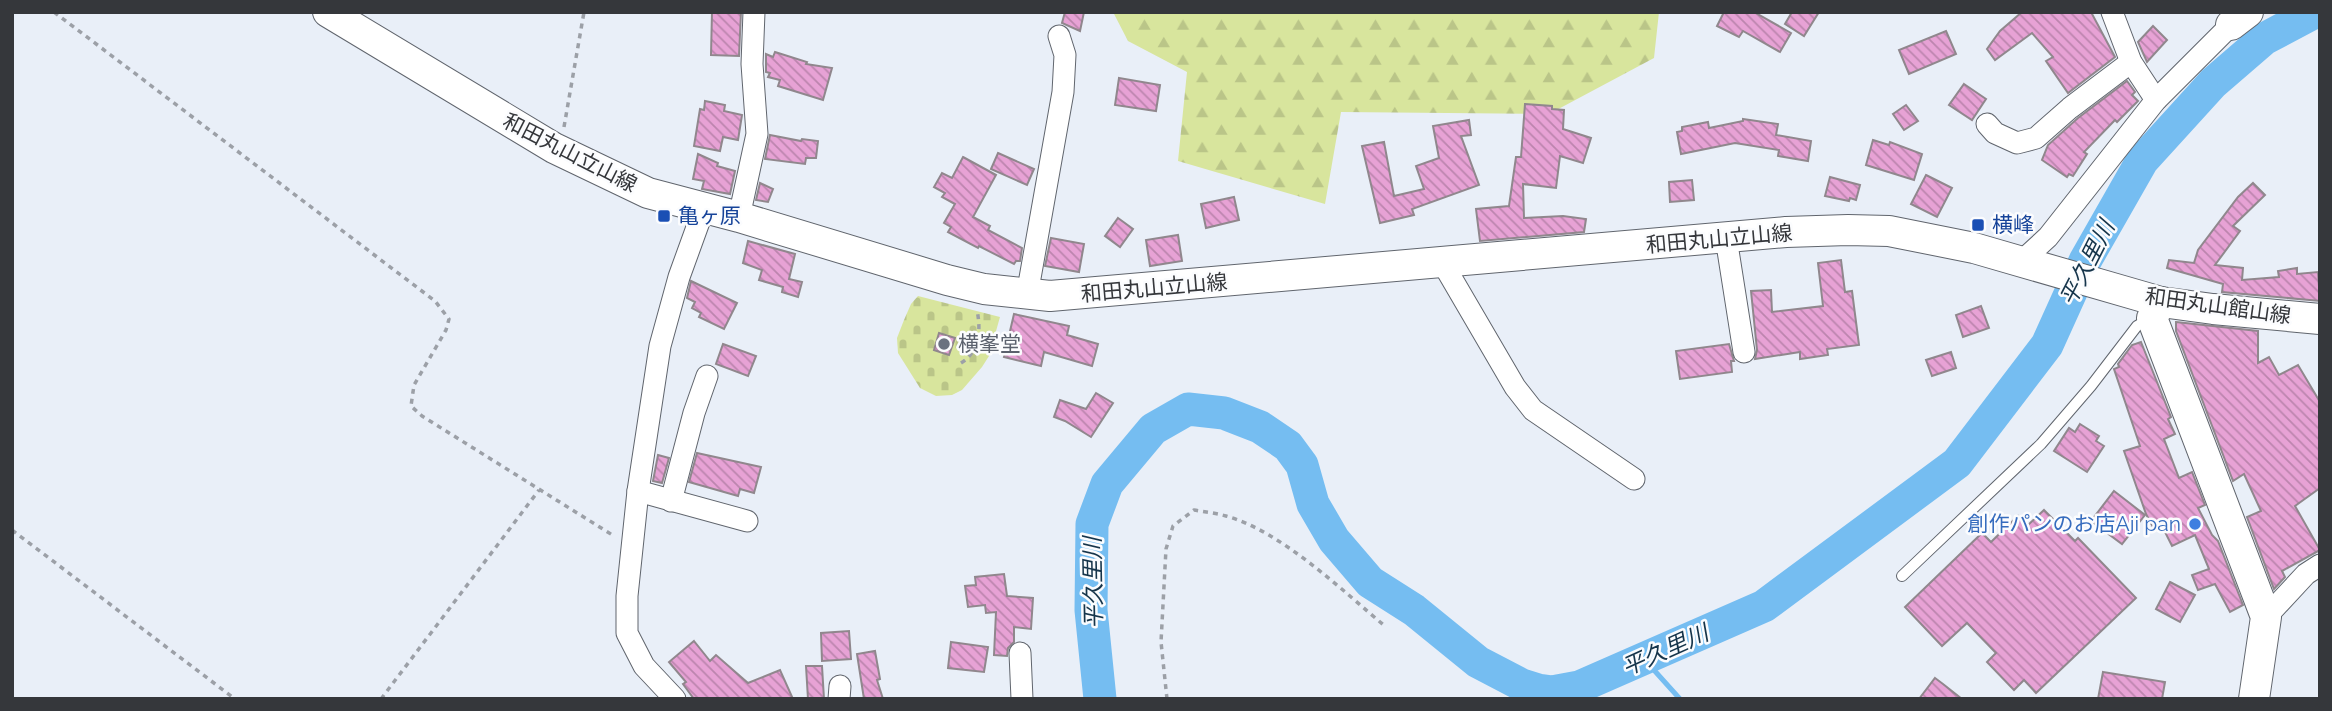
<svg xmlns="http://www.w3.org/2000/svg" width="2332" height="711" font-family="Raleway,'Noto Sans JP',sans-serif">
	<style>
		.forest { fill: url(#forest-firs) }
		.cemetery { fill: url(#cemetery-stones) }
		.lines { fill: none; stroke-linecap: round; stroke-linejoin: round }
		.stream { stroke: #75bdf1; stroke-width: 5 }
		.river { stroke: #75bdf1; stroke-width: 33 }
		.building { fill: url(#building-back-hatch); stroke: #90878d; stroke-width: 2 }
		.lane-casing { stroke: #60656d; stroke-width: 12 }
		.street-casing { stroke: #60656d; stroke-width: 23 }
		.secondary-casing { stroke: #60656d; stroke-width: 32 }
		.path { stroke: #9ca0a7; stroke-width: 3.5; stroke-dasharray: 5 5; stroke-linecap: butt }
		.lane { stroke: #fff; stroke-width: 10 }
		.street { stroke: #fff; stroke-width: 21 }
		.secondary { stroke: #fff; stroke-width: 30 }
		.transit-dot { fill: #1a4fb4; stroke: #fbfcfe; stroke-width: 2.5 }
		.worship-dot { fill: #6b7280; stroke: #fbfcfe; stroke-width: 2.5 }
		.shop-dot { fill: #3f7fe0; stroke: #fbfcfe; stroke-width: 2.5 }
		.labels { text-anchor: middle; stroke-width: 5; stroke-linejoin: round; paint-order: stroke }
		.street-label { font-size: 21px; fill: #35373b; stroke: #fbfcfe }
		.transit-label { font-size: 21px; fill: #164399; stroke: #fbfcfe; text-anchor: start }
		.worship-label { font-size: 21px; fill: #5b616d; stroke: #fbfcfe; text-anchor: start }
		.shop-label { font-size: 21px; fill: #366cbe; stroke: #fbfcfe; text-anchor: end }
		.water-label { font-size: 23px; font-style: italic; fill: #16354b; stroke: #fbfcfe }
	</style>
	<defs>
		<pattern id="forest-firs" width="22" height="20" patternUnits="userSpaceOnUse" patternTransform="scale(1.75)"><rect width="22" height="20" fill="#d8e59d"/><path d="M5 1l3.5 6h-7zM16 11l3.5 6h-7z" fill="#bac588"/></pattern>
		<pattern id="cemetery-stones" width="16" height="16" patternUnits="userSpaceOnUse" patternTransform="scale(1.75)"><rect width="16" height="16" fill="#d8e59d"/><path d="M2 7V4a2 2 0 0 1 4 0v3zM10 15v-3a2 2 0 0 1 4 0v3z" fill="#bac588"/></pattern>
		<pattern id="building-back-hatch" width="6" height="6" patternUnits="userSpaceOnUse" patternTransform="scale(1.75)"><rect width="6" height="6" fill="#e7a2d5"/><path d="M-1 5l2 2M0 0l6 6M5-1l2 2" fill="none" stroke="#bc85ae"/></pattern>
	</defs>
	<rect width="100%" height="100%" fill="#e9eff8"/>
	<path class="forest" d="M1113,12H1659L1654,58L1549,114L1341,112L1325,204L1178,161L1187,72L1128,41Z"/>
	<path class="cemetery" d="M918,296L1000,317L989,356L982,367L962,390L952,395L936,396L920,388L898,353L897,338L904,320L911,304Z"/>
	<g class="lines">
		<path class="stream" d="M1644,659L1680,699"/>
		<path class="river" d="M1100,699L1091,610L1092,524L1107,484L1153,429L1188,409L1224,413L1260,427L1288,446L1302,465L1313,504L1334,540L1370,582L1414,610L1478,662L1522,685L1538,690L1552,692L1579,687L1764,606L1957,463L2047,345L2085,261L2142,161L2213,83L2264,39L2315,12"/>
	</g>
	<g class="building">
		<path d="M712,12H741L739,56L711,55Z"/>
		<path d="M1065,12H1084L1080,31L1062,23Z"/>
		<path d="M1724,12H1754L1791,33L1780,52L1743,31L1739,37L1717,26Z"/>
		<path d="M1792,12H1819L1804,36L1785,24Z"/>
		<path d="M2022,12H2091L2115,57L2068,93L2046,61L2053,57L2032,33L1995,60L1987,49L2000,31Z"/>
		<path d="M2153,26L2167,40L2147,62L2138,42Z"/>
		<path d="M1946,31L1956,54L1909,74L1899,50Z"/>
		<path d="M775,52L807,62L806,64L832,68L823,100L778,86L780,80L768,77L770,73L766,72V54L773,57Z"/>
		<path d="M1119,78L1160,85L1156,111L1115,105Z"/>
		<path d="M2127,81L2135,92L2132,95L2138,101L2117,122L2115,120L2084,152L2087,154L2073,176L2069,174L2067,177L2042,160L2048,145L2078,118Z"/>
		<path d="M1964,84L1986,99L1972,120L1949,105Z"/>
		<path d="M705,101L725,105L724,111L742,115L738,140L723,137L720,151L694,146L700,109L704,110Z"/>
		<path d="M1525,104L1552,106V109L1564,110L1563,129L1591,138L1583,163L1560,156L1556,188L1523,184L1524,218L1563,216L1586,219L1584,232L1480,241L1476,209L1509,206L1516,157H1521Z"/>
		<path d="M1906,105L1918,121L1904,130L1893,114Z"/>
		<path d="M1743,119L1778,124L1776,135L1811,141L1808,161L1778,156L1779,150L1735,143L1681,154L1677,132L1682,131V127L1708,122L1709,128L1743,121Z"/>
		<path d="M1469,120L1471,135L1461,136L1479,185L1412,209L1414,215L1380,223L1362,146L1384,142L1394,196L1424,189L1416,166L1439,158L1433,126Z"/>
		<path d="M770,135L801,141L802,139L818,141L816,158H806L805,164L765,159Z"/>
		<path d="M1873,140L1889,145L1890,142L1922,154L1914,180L1866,165Z"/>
		<path d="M998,153L1034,169L1027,185L991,169Z"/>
		<path d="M698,154L718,163L717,166L735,171L730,194L702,189L704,181L693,179Z"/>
		<path d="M963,157L996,175L973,217L990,226L988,230L1022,248L1020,261H1016L1014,264L979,246L978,248L948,232L951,227L944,223L955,204L942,197L945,193L934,187L942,173L952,178Z"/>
		<path d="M1926,175L1952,188L1937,217L1911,204Z"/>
		<path d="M1830,177L1860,185L1856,200L1850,198L1849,201L1825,196Z"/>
		<path d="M1692,180L1694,200L1670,202L1669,182Z"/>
		<path d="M760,183L773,189L768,202L756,200Z"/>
		<path d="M2253,183L2265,195L2233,226L2240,231L2215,265L2243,268L2242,280L2279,277L2278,271L2297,268V274L2318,272L2320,301L2222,292L2223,284L2167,268L2169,260L2194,263L2198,250L2238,197Z"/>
		<path d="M1234,197L1239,220L1206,228L1201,204Z"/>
		<path d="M1118,218L1133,229L1120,247L1105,236Z"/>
		<path d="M1178,235L1182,261L1150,266L1146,240Z"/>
		<path d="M1051,238L1084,244L1079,272L1045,266Z"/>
		<path d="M748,241L795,254L789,279L802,282L798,297L782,292L783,287L759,280L762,270L743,263Z"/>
		<path d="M1841,260L1845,292L1852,291L1859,345L1827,349L1828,355L1800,359V352L1755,359L1757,350L1751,291L1771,290L1772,312L1823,306L1818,263Z"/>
		<path d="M691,281L737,303L724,329L699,317L701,313L692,308L695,302L687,298Z"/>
		<path d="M1981,306L1989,328L1963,337L1956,315Z"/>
		<path d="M1014,314L1069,326L1067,335L1098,344L1092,366L1044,352L1041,366L1004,357Z"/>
		<path d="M2176,322L2258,331V363L2269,357L2279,375L2298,365L2320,402V488L2295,506L2320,550L2282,571L2285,577L2274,589L2247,517L2261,511L2244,474L2233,481L2176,331Z"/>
		<path d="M939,333L955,338L949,355L934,350Z"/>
		<path d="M2141,342L2171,417L2168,419L2175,434L2164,439L2179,478L2192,472L2205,505L2198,508L2212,535L2218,541L2243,605L2230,612L2215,584L2198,590L2192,575L2209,569L2195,535L2172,546L2161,524L2153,527L2146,514L2124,451L2140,446L2114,369L2119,367L2118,364L2132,345Z"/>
		<path d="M723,344L756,356L748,376L716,364Z"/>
		<path d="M1729,344L1734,361H1731L1732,372L1680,379L1676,351Z"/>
		<path d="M1951,352L1956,368L1932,376L1926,360Z"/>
		<path d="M1096,393L1113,403L1091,437L1065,421L1054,417L1060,400L1086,409Z"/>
		<path d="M2080,424L2099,436L2096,441L2104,446L2087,472L2054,451L2069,428L2075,432Z"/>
		<path d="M697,453L761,467L754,493L740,489L738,496L689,482Z"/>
		<path d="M658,455L669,458L662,483L653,481Z"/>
		<path d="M2114,491L2145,515L2122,544L2091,521Z"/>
		<path d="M2044,510L2075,541L2078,538L2136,598L2036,693L2024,680L2014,690L1987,662L1996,653L1967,623L1942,646L1905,607L1982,533L1991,542L2018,516L2027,526Z"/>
		<path d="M1004,574L1007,596L1033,598L1031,629L1014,627V642L1008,648L1007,656L994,655L996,612L986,613L985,605L968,607L965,586L976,585L975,577Z"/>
		<path d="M2170,582L2195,595L2180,622L2156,609Z"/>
		<path d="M849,631L851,659L822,661L821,633Z"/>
		<path d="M694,641L710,661L716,655L748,683L780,670L793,699H694L683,684L686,682L669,662Z"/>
		<path d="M951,642L988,647L984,672L948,668Z"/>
		<path d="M875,651L880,679L877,680L883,699H864L857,654Z"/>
		<path d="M806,666H822L824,699H808Z"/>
		<path d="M2103,672L2165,682L2162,699H2098Z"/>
		<path d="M1935,678L1943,684L1962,699H1919Z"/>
	</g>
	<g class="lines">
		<defs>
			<path id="lane" d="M1902,576L2041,444L2091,386L2137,326L2149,319"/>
			<g id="street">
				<path d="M2112,12L2131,62L2156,100"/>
				<path d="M1987,124L1995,133L2017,143L2036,138L2070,108L2131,62"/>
				<path d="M739,217L757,134L752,64L754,12"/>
				<path d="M1726,238L1744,352"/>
				<path d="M2022,261L2048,237L2156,100L2231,25"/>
				<path d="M1442,262L1515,387L1533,410L1634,479"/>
				<path d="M1027,295L1063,92L1065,55L1059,36"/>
				<path d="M638,491L747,521"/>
				<path d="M671,501L694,413L707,376"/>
				<path d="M2266,617L2306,574L2320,565"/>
				<path d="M1020,653L1022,699"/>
				<path d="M675,699L644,666L627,633V596L638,491L660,346L679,277L704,208"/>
				<path d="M839,699L840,686"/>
			</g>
			<g id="secondary">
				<path d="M328,12L554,148L648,193L739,217L947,280L984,289L1050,296L1786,232L1848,230L1889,231L1974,248L2161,302L2213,309L2320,319"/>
				<path d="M2231,25L2248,12"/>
				<path d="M2161,302L2152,318L2266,617L2254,699"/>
			</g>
		</defs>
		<use href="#lane" class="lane-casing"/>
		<use href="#street" class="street-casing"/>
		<use href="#secondary" class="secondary-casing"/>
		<g class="path">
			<path d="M54,12L435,301L449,319L446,330L414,385L411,406L422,416L614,536"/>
			<path d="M564,127L584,12"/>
			<path d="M961,363C980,351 981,330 977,310"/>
			<path d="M12,530L235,699"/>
			<path d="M381,699L539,490"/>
			<path d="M1167,699L1161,642L1166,549L1173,526L1194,510C1205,512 1216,513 1226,516C1281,531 1343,591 1386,627"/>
		</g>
		<use href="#lane" class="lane"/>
		<use href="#street" class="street"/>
		<use href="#secondary" class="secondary"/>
	</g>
	<g class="transit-dot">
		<rect x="657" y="209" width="14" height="14" rx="3.5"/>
		<rect x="1971" y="218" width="14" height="14" rx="3.5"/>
	</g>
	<circle class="worship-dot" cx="944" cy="344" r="7"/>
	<circle class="shop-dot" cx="2195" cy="524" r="7"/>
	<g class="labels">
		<g class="street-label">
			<text transform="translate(570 153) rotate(27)" y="7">和田丸山立山線</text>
			<text transform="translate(1719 239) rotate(-5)" y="7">和田丸山立山線</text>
			<text transform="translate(1154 288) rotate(-5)" y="7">和田丸山立山線</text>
			<text transform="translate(2218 306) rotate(8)" y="7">和田丸山館山線</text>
		</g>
		<g class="transit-label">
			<text x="678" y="223">亀ヶ原</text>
			<text x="1992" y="232">横峰</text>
		</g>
		<g class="worship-label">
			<text x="958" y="351">横峯堂</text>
		</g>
		<g class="shop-label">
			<text x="2181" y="531">創作パンのお店Aji pan</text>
		</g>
		<g class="water-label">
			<text transform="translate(2087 263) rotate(-63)" y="8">平久里川</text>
			<text transform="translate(1093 583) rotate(-91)" y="8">平久里川</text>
			<text transform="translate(1665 650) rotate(-24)" y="8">平久里川</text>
		</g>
	</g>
	<rect width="2332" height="711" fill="none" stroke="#35373b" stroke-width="28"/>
</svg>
